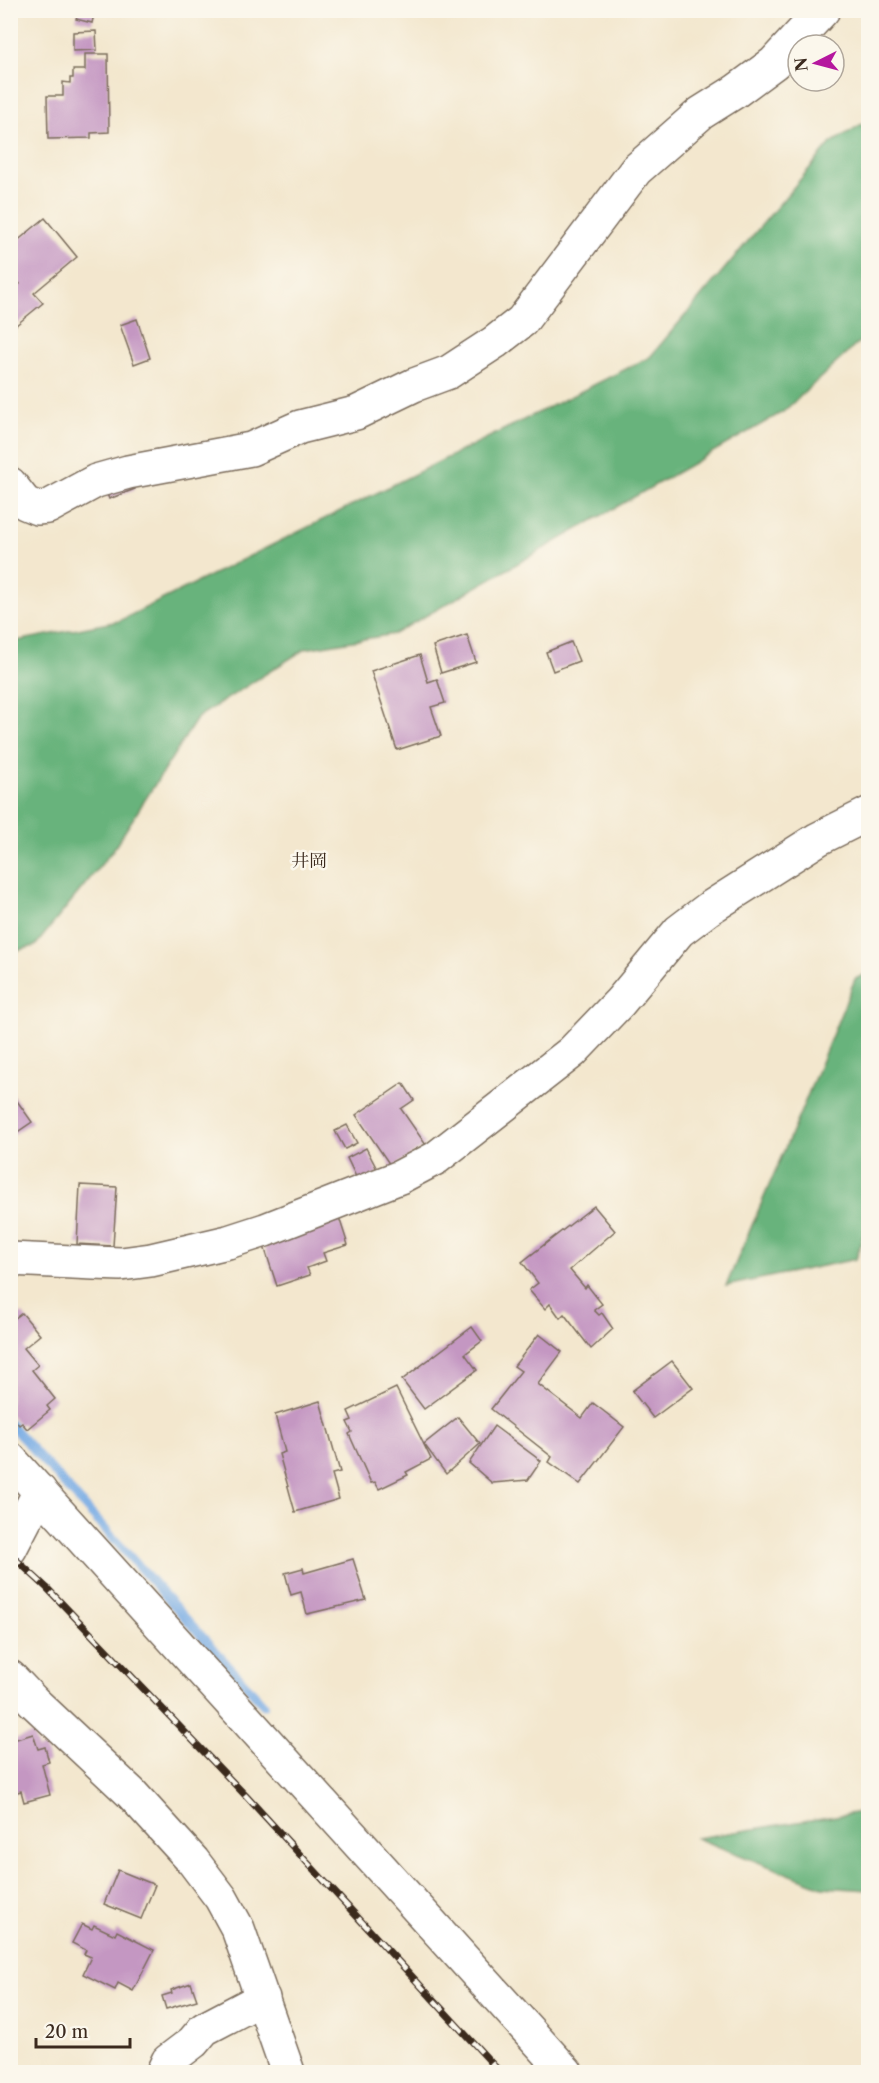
<svg xmlns="http://www.w3.org/2000/svg" width="879" height="2083" font-family="'Libre Caslon Text','Noto Serif JP',serif">
	<style>
		.forest { fill: #68b37b; stroke: #526e4c; stroke-width: 1.5 }
		.lines { fill: none; stroke-linecap: round; stroke-linejoin: round }
		.stream { stroke: #77abe4; stroke-width: 9 }
		.building { fill: #c497c2 }
		.minor-casing { stroke: #7b6c5c; stroke-width: 36 }
		.minor { stroke: #fff; stroke-width: 33 }
		.rail-casing { stroke: #3b2a1e; stroke-width: 7 }
		.rail { stroke: #fbf7ec; stroke-width: 4.5; stroke-dasharray: 14; stroke-linecap: butt }
		.labels { text-anchor: middle; stroke-width: 5; stroke-linejoin: round; paint-order: stroke }
		.neighbourhood-label { font-size: 18px; fill: #3b2a1e; stroke: #fbf7ec }
	</style>
	<rect width="100%" height="100%" fill="#fbf7ec"/>
	<filter id="ink" filterUnits="userSpaceOnUse"><feTurbulence type="fractalNoise" baseFrequency=".0167" numOctaves="2"/><feDisplacementMap in="SourceGraphic" scale="12" xChannelSelector="R" yChannelSelector="G"/><feConvolveMatrix kernelMatrix="1 2 1 2 8 2 1 2 1" color-interpolation-filters="sRGB"/></filter>
	<filter id="wash" filterUnits="userSpaceOnUse"><feTurbulence type="fractalNoise" baseFrequency=".008" numOctaves="4" result="noise"/><feDisplacementMap in="SourceGraphic" scale="24" xChannelSelector="R" yChannelSelector="G"/><feGaussianBlur stdDeviation="1.35" result="paint"/><feColorMatrix in="noise" values="0 0 0 0 0 0 0 0 0 0 0 0 0 0 0 0 0 1.4 0 .05"/><feComposite in="paint" operator="in"/></filter>
	<g filter="url(#wash)">
		<rect width="100%" height="100%" fill="#f3e7ce"/>
		<g class="forest">
			<path d="M868,120V334L783,412L394,634L305,649L198,717L113,850L35,946L11,952V642L119,621L650,357L831,143Z"/>
			<path d="M868,973V1218L856,1259L726,1286L804,1104L855,979Z"/>
			<path d="M868,1811V1890L822,1887L696,1838Z"/>
		</g>
		<g class="lines">
			<path class="stream" d="M10,1424L264,1705"/>
		</g>
		<g id="blocks">
			<g class="building">
				<path d="M79,10H95L92,23L76,19Z"/>
				<path d="M96,31L97,50L73,51V32Z"/>
				<path d="M85,54H108L109,132L91,133V138L48,139L47,96H63V82L70,83V78H73V70H85Z"/>
				<path d="M45,218L77,257L34,293L43,303L10,330V292L20,284L12,274L18,269L10,259V247Z"/>
				<path d="M137,319L150,358L134,364L120,325Z"/>
				<path d="M130,476L135,489L109,499L104,486Z"/>
				<path d="M467,635L476,662L441,673L433,646Z"/>
				<path d="M571,642L579,661L553,671L546,652Z"/>
				<path d="M420,655L428,682L437,679L445,703L431,707L441,736L397,750L371,671Z"/>
				<path d="M403,1083L414,1100L401,1109L426,1145L392,1168L356,1115Z"/>
				<path d="M10,1091L32,1122L10,1137Z"/>
				<path d="M347,1125L357,1143L345,1149L335,1131Z"/>
				<path d="M366,1148L379,1173L359,1183L347,1158Z"/>
				<path d="M80,1185L117,1187L113,1246L77,1244Z"/>
				<path d="M594,1206L615,1231L570,1270L585,1288L587,1285L602,1304L594,1310L599,1315L602,1313L613,1329L591,1349L564,1314L560,1318L550,1304L545,1309L529,1290L538,1283L522,1262Z"/>
				<path d="M337,1211L348,1245L323,1253L326,1261L307,1268L310,1275L277,1286L261,1237Z"/>
				<path d="M22,1313L40,1335L24,1348L38,1365L32,1370L55,1399L47,1406L50,1410L27,1429L22,1423L19,1425L10,1414V1322Z"/>
				<path d="M472,1327L482,1341L465,1354L477,1370L424,1409L402,1380Z"/>
				<path d="M539,1334L562,1352L538,1384L582,1418L593,1403L624,1427L580,1484L549,1462L552,1457L491,1409L521,1371L514,1366Z"/>
				<path d="M672,1361L693,1388L653,1418L632,1391Z"/>
				<path d="M396,1388L431,1459L406,1472L408,1475L379,1489L375,1482L371,1483L349,1434L352,1432L347,1422L352,1420L348,1411Z"/>
				<path d="M320,1401L340,1472L332,1474L339,1499L295,1512L279,1454L285,1452L275,1415Z"/>
				<path d="M458,1417L480,1444L446,1474L424,1444Z"/>
				<path d="M494,1426L541,1461L528,1480L492,1483L469,1463Z"/>
				<path d="M353,1559L366,1600L307,1614L301,1592L291,1595L285,1573L303,1568L304,1573Z"/>
				<path d="M33,1734L38,1749L45,1747L49,1762L42,1764L50,1795L24,1802L21,1791L10,1794V1741Z"/>
				<path d="M118,1870L155,1885L141,1919L104,1904Z"/>
				<path d="M82,1924L92,1929L94,1925L115,1935L117,1931L154,1950L133,1991L118,1983L115,1990L83,1974L91,1957L84,1954L86,1950L72,1943Z"/>
				<path d="M191,1983L197,2000L166,2009L162,1996L172,1993L171,1990Z"/>
			</g>
		</g>
	</g>
	<g filter="url(#ink)">
		<use href="#blocks" fill-opacity="0" stroke="#7b6c5c" stroke-width="1.5"/>
		<g class="lines">
			<defs>
				<g id="minor">
					<path d="M10,484L25,503L37,508L48,507L96,481L128,472L251,449L300,427L356,413L414,385L449,372L495,342L522,321L636,170L701,113L736,91L774,63L823,10"/>
					<path d="M10,1259L94,1263L121,1264L151,1260L228,1242L265,1230L400,1177L436,1158L572,1052L620,1002L679,931L708,909L818,839L868,814"/>
					<path d="M10,1459L566,2072"/>
					<path d="M10,1549L40,1491"/>
					<path d="M10,1677L34,1702L131,1793L193,1861L221,1898L238,1929L288,2072"/>
					<path d="M163,2072L168,2061L193,2042L204,2029L263,1998"/>
				</g>
			</defs>
			<use href="#minor" class="minor-casing"/>
			<use href="#minor" class="minor"/>
			<defs>
				<path id="rail" d="M10,1554L47,1588L247,1797L500,2072"/>
			</defs>
			<use href="#rail" class="rail-casing"/>
			<use href="#rail" class="rail"/>
		</g>
	</g>
	<g class="labels">
		<g class="neighbourhood-label">
			<text x="309" y="867">井岡</text>
		</g>
	</g>
	<rect width="879" height="2083" fill="none" stroke="#fbf7ec" stroke-width="36"/>
	<g transform="translate(816 63) rotate(264)"><circle r="28" fill="#fbf7ec" stroke="#aea59a" stroke-width="1.5"/>
	<path d="M0-4.5L10 22L0 15L-10 22Z" fill="#b5179e"/>
	<text y="-9" font-size="16" font-weight="bold" text-anchor="middle" fill="#3b2a1e">N</text>
	</g>
	<path d="M36 2038v9h94v-9" fill="none" stroke="#3b2a1e" stroke-width="3"/>
	<text x="45" y="2038" font-size="18" fill="#3b2a1e" stroke="#fbf7ec" stroke-width="4.5" paint-order="stroke">20 m</text>
</svg>
